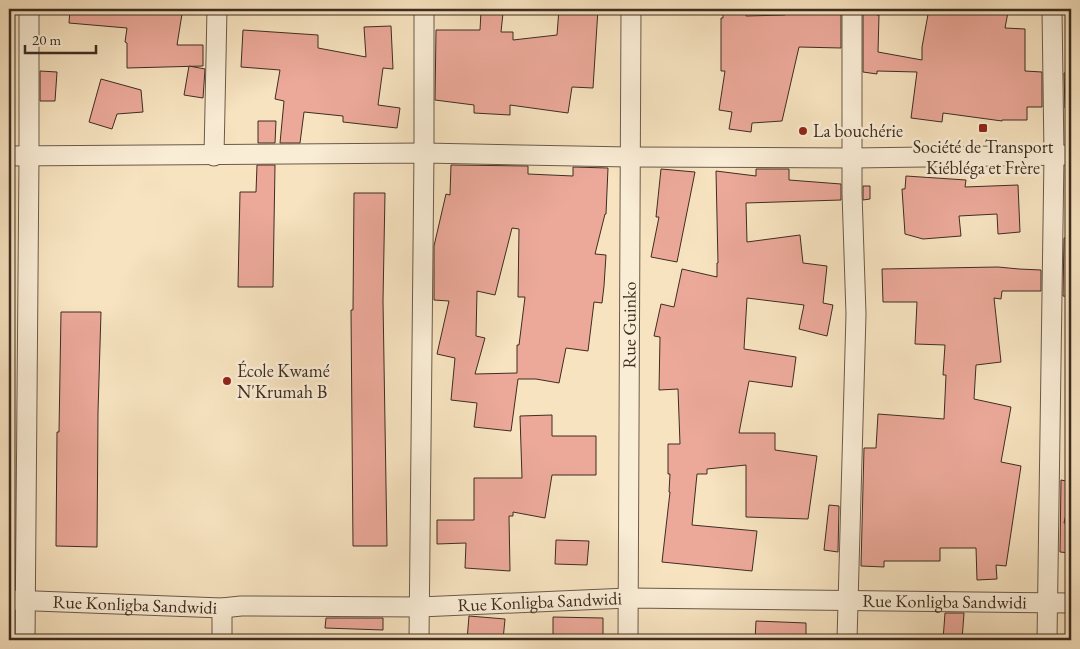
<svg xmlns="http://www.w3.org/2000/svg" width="1080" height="649" font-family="'EB Garamond',serif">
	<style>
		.building { fill: #eca99a; stroke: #3e2d21; fill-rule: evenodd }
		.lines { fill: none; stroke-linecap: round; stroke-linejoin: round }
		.street-casing { stroke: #6c5a49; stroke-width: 21 }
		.street { stroke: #faedd6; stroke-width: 19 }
		.poi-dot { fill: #8f2418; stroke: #faedd6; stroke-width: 2 }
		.labels { text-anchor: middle; stroke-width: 5; stroke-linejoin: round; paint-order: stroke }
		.poi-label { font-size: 18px; fill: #3e2d21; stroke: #faedd6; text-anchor: start }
		.street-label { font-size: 18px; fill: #3e2d21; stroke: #faedd6 }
	</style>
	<rect width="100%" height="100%" fill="#f7e3c0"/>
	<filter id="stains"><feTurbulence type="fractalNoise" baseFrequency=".004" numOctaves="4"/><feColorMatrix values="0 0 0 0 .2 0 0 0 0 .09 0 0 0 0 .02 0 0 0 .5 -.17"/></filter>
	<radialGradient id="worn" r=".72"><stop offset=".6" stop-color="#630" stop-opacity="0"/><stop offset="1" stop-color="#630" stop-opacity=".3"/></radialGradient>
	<g class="building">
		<path d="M70,9H144L182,14L177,45H203V66L127,68V43L125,42L127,28L69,23Z"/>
		<path d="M559,9H598L593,88L572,87L568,113L510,105V115L474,113V105L435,100L436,30H480L481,11L503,13L501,32H513V40L557,35Z"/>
		<path d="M723,9H747L746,16L785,15V9H841V48L799,47L782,121L752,123L751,132L729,129L732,112L719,110L725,71H721V18H723Z"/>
		<path d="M863,9H877V15H879L878,52L922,60V47L929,9H980L1008,12L1005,28L1025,29V71L1042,72V107H1027V120H1002V121L943,113L942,122L911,118L917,72L877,71V74L863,72Z"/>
		<path d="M391,26L393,69L383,68L378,105L400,108L397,128L343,122V116L304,112L300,143H280L284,101L275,99L280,70L241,67L243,30L318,35V48L366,57L364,27Z"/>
		<path d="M189,66L205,69L203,98L184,95Z"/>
		<path d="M40,71L57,72L55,101H40Z"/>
		<path d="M1064,73H1071V109L1065,108Z"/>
		<path d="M101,79L141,90L143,112L117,114L112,129L89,122Z"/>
		<path d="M258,121H276L275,143H258Z"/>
		<path d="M257,165H275L273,287H238L240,192H256Z"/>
		<path d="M451,165L528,166V174L573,176V167L608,168L606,214H605L595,254L606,255L604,286L602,303L594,302L588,351L566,348L559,383L536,379H518L511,431L474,427L477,403L451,400L455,358L437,354L449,301L434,300V246L446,194L450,195ZM512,228L519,229L518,297H525L519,345H517V373L475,374L485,338L476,336L477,291L495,295Z"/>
		<path d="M661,169L695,172L677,262L651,257L659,217H656Z"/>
		<path d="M756,169H789V180L841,184V200L746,203L747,242L800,235L803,263L827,266L823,303L833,305L827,336L799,329L804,305L747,298L744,349L796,357L792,387L749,381L739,433H775V450L817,456L808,519L746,517V465L707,469V474H697L692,525L757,531L752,571L662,562L670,492H669L670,474H668V444H680L678,389L659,390L660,337L654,336L661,304L674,307L682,269L717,277V263H718L716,171L756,176Z"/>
		<path d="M906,176L966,180L965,187L1018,185L1020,232L998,234L997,214L959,216L961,236L923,239L905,234L902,189H905Z"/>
		<path d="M863,186H870V199L863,200Z"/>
		<path d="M354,193H385L383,301L387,546H353L351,310H353Z"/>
		<path d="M1064,238H1071V297L1063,296Z"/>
		<path d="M998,267L1019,269L1041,270V291H1002L1001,299L994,298L1001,362L976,365L974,399L1011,407L1001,462L1021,466L1006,566L996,565L997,579L977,580L976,548H940V561H884V567L861,566L864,448H876L878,414L944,419L946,375H943L945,345L915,344L917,302H883L882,269Z"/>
		<path d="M61,312H101L98,412L97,547L56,546L57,432H59Z"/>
		<path d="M552,415V436H596V475H552L545,518L513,512V516H509L510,571L465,568L466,543L437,544V520H474V478H522L520,416Z"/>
		<path d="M1061,480L1071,482V493L1064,523L1071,524L1070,553L1060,552Z"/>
		<path d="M829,505L839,506L838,552L824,550Z"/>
		<path d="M556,540L589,541L587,565L555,564Z"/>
		<path d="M945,613H964L962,640H943Z"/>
		<path d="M469,616L505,619L503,640H467Z"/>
		<path d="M553,617L603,618V640L553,638Z"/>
		<path d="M326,618H383V630L325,628Z"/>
		<path d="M756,621L806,623V640H755Z"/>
	</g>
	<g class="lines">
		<defs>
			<g id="street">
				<path d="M9,156L424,153L630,157L853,158L1071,155"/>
				<path d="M214,156L217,9"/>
				<path id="s1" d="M9,600L222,608L241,606L420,607L628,598L1071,603"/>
				<path d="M25,640L29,157V9"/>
				<path d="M222,640V608"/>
				<path d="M419,640L424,153V9"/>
				<path id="s2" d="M628,640L631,9"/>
				<path d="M847,640L856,314L852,193V9"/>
				<path d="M1047,640L1054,156L1052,9"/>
			</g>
		</defs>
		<use href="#street" class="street-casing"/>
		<use href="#street" class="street"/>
	</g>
	<g class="poi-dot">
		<rect x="978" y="123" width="10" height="10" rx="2.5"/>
		<circle cx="803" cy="131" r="5"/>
		<circle cx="227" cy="381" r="5"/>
	</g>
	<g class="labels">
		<g class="poi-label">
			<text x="813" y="137">La bouchérie</text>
			<text x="983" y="153" text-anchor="middle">Société de Transport<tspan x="983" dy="21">Kiébléga et Frère</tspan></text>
			<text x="237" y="377">École Kwamé<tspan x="237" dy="21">N'Krumah B</tspan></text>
		</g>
		<g class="street-label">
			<text dy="6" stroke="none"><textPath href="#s2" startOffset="315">Rue Guinko</textPath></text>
			<text dy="6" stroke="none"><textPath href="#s1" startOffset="936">Rue Konligba Sandwidi</textPath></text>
			<text dy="6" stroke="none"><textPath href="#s1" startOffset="531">Rue Konligba Sandwidi</textPath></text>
			<text dy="6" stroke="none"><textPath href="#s1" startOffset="126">Rue Konligba Sandwidi</textPath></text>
		</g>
	</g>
	<rect width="1080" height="649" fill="none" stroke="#f7e3c0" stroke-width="30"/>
	<rect x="10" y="10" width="1060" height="629" fill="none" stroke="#3e2d21" stroke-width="2.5"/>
	<rect x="15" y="15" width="1050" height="619" fill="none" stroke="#3e2d21"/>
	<path d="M25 45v8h71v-8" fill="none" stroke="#3e2d21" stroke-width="2.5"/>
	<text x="32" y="45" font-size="15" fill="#3e2d21" stroke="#faedd6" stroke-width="4" paint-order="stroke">20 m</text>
	<rect width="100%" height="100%" filter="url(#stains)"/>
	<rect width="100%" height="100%" fill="url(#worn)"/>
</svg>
